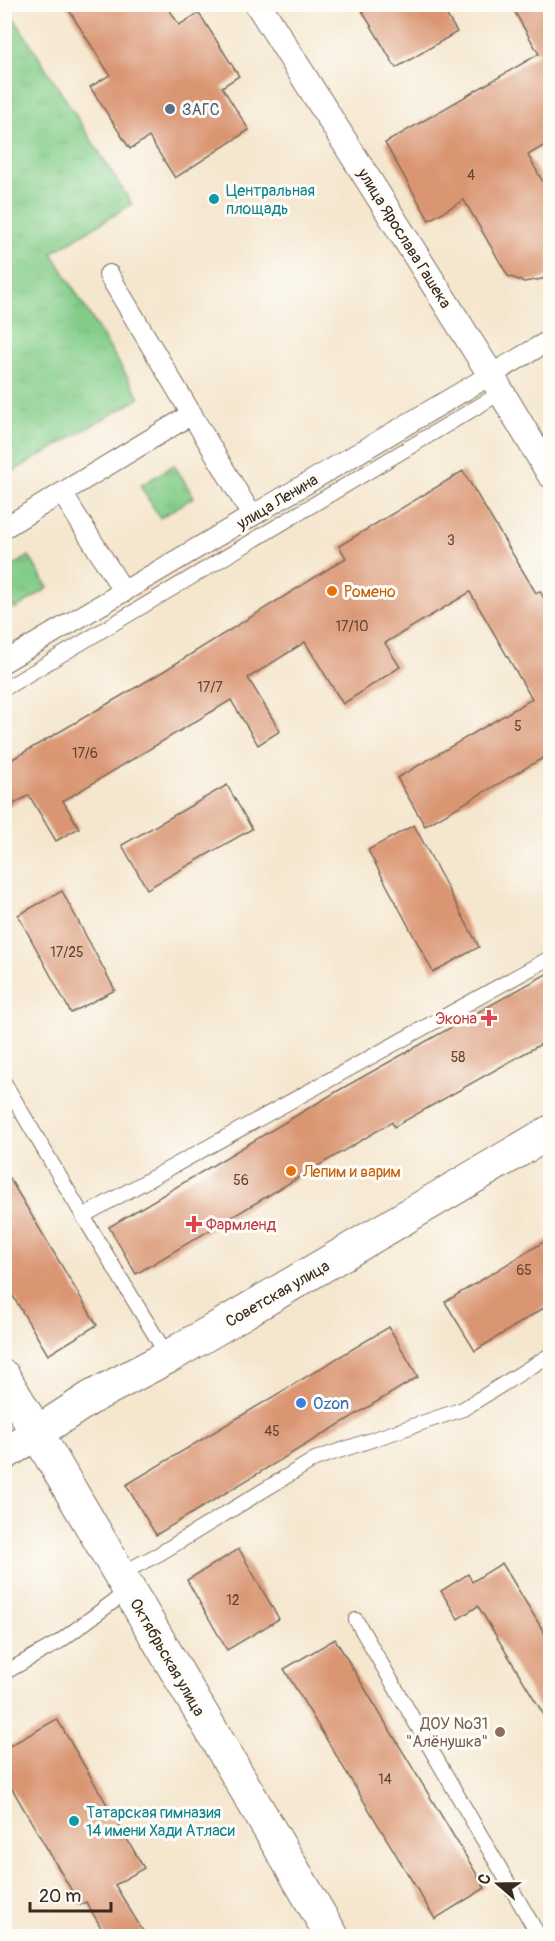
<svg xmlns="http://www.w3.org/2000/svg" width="555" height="1941" font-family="Pangolin,sans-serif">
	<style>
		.grass { fill: url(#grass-tufts); stroke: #5f7c54; stroke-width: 1.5 }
		.building { fill: #da9673 }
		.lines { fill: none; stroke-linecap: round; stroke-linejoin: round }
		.service-casing { stroke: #7c6c5c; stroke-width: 16 }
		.pedestrian-casing { stroke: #7c6c5c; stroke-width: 22 }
		.minor-casing { stroke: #7c6c5c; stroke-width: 28 }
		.tertiary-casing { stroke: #7c6c5c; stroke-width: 35 }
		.service { stroke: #fff; stroke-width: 14 }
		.pedestrian { stroke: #fff; stroke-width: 20 }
		.minor { stroke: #fff; stroke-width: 26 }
		.tertiary { stroke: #fff; stroke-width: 33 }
		.service-dot { fill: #5c6f8a; stroke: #fdfcf7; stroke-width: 2 }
		.culture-dot { fill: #0f9aa8; stroke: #fdfcf7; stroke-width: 2 }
		.food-dot { fill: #e8710a; stroke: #fdfcf7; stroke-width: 2 }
		.health-dot { fill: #e0444e; stroke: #fdfcf7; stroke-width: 2 }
		.shop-dot { fill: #3f7fe0; stroke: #fdfcf7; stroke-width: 2 }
		.education-dot { fill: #8d6e63; stroke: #fdfcf7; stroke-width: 2 }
		.labels { text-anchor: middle; stroke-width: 6; stroke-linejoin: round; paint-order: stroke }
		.number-label { font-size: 14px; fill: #634533 }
		.service-label { font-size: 16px; fill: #4e5e75; stroke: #fdfcf7; text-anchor: start }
		.culture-label { font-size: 16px; fill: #0d838f; stroke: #fdfcf7; text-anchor: start }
		.street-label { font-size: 16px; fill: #3b2a1e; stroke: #fdfcf7 }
		.food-label { font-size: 16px; fill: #c56008; stroke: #fdfcf7; text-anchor: start }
		.health-label { font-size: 16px; fill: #be3a42; stroke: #fdfcf7; text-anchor: end }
		.shop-label { font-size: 16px; fill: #366cbe; stroke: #fdfcf7; text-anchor: start }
		.education-label { font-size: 16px; fill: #785e54; stroke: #fdfcf7; text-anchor: end }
	</style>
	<defs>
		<pattern id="grass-tufts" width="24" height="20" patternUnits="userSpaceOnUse" patternTransform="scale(1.5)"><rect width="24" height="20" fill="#83cd89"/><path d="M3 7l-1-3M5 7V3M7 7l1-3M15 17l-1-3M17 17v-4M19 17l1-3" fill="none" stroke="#72b076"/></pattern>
	</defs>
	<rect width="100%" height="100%" fill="#fdfcf7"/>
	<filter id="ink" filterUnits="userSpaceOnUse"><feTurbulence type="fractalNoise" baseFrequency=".0167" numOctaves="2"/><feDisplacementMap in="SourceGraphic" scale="12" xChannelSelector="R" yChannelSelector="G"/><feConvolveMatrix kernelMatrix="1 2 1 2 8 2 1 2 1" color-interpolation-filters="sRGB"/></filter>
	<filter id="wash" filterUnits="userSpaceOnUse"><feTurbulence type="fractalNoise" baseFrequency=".008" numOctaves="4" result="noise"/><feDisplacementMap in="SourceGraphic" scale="24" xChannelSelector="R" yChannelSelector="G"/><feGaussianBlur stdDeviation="1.35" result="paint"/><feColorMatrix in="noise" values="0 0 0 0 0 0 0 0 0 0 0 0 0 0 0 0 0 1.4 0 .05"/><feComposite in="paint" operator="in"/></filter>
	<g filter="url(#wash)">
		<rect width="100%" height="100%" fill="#f5e6ce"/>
		<g class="grass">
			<path d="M5,4L132,204L52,253L140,398L5,476Z"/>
			<path d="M174,465L194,497L160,518L140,486Z"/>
			<path d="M29,556L48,588L15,609L5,593V571Z"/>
		</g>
		<g id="blocks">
			<g class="building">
				<path d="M65,4H166L179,25L199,13L239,76L222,87L249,130L175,178L149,137L130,149L90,87L110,75Z"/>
				<path d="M358,4H440L457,32L396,68Z"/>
				<path d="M510,4H550V142L528,155L550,195V274L542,279L524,282L508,276L464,200L429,220L385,143L539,54Z"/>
				<path d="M463,471L536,593L540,591L550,610V754L425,826L397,778L532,699L470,592L385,643L400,667L343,704L305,642L248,678L280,731L258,745L231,700L63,801L79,828L56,841L29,795L4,810V764L159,674L346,558L339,546Z"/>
				<path d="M227,785L252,829L147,889L122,845Z"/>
				<path d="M414,825L479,947L433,972L368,850Z"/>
				<path d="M62,891L115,990L71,1013L18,915Z"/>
				<path d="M550,972V1039L394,1127L392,1122L136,1274L109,1227L341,1089Z"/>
				<path d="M4,1169L97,1325L48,1355L4,1281Z"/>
				<path d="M550,1238V1304L475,1351L445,1302Z"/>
				<path d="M389,1327L418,1377L156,1535L126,1485Z"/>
				<path d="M239,1549L279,1619L227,1650L187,1580Z"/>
				<path d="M502,1563L550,1642V1725L478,1606L458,1619L441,1591L468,1574L472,1582Z"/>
				<path d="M335,1639L485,1888L435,1919L284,1669Z"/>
				<path d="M57,1719L144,1868L115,1885L146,1936H106L86,1902L80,1905L4,1775V1749Z"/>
			</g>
		</g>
	</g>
	<g filter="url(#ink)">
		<use href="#blocks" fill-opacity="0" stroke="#7c6c5c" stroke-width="1.5"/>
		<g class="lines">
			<defs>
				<g id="service">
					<path d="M4,689L502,392"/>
					<path d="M4,1082L83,1216"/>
					<path d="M168,1357L83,1216L550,958"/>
					<path d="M120,1574L159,1554L315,1459L463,1409L550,1355"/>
					<path d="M356,1620L539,1936"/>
					<path d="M4,1673L59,1642L129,1590"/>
				</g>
				<g id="pedestrian">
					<path d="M109,275L252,516"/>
					<path d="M62,493L124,592"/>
					<path d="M4,528L192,414"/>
					<path d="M4,662L550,340"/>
				</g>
				<path id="minor" d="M258,4L491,375L550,474"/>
				<g id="tertiary">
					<path d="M4,1377L332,1936"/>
					<path d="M4,1454L92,1397L168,1357L550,1132"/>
				</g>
			</defs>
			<use href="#service" class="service-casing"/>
			<use href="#pedestrian" class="pedestrian-casing"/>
			<use href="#minor" class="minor-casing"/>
			<use href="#tertiary" class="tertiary-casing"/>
			<use href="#service" class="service"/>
			<use href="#pedestrian" class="pedestrian"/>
			<use href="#minor" class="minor"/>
			<use href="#tertiary" class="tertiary"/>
		</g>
	</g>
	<circle class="service-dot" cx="170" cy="109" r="6"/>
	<g class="culture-dot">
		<circle cx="214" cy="199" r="6"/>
		<circle cx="74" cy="1821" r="6"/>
	</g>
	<g class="food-dot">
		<circle cx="332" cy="591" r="6"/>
		<circle cx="291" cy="1171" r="6"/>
	</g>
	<g class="health-dot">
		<path d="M486 1009h6v6h6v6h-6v6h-6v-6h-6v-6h6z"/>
		<path d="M191 1215h6v6h6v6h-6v6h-6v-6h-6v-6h6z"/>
	</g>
	<circle class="shop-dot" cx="301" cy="1403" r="6"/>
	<circle class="education-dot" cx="500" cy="1732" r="6"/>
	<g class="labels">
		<g class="number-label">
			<text x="471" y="180">4</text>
			<text x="451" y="545">3</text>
			<text x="352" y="631">17/10</text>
			<text x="210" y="692">17/7</text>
			<text x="518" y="731">5</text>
			<text x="85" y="758">17/6</text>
			<text x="67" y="957">17/25</text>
			<text x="458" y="1062">58</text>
			<text x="241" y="1185">56</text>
			<text x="524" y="1275">65</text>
			<text x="272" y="1436">45</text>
			<text x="233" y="1605">12</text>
			<text x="385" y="1784">14</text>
		</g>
		<g class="service-label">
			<text x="182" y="115">ЗАГС</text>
		</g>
		<g class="culture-label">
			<text x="226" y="196">Центральная<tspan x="226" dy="18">площадь</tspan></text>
			<text x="86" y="1818">Татарская гимназия<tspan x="86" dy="18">14 имени Хади Атласи</tspan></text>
		</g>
		<g class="street-label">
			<text transform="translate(405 238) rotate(58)" y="6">улица Ярослава Гашека</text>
			<text transform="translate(277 501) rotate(-31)" y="6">улица Ленина</text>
			<text transform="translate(277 1293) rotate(-30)" y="6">Советская улица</text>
			<text transform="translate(168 1657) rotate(60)" y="6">Октябрьская улица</text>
		</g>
		<g class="food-label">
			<text x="344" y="597">Ромено</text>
			<text x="303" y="1177">Лепим и варим</text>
		</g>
		<g class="health-label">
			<text x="477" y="1024">Экона</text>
			<text x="206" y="1230" text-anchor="start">Фармленд</text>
		</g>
		<g class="shop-label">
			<text x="313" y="1409">Ozon</text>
		</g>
		<g class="education-label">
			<text x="488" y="1729">ДОУ №31<tspan x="488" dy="18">"Алёнушка"</tspan></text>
		</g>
	</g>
	<rect width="555" height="1941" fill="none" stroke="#fdfcf7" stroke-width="24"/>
	<g transform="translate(498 1884) rotate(290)" stroke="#fdfcf7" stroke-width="4.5" paint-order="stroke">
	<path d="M0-4.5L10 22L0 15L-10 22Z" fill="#3b2a1e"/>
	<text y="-9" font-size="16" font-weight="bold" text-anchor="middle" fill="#3b2a1e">С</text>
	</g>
	<path d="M30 1902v9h81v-9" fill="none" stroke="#3b2a1e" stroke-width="3"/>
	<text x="39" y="1902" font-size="18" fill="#3b2a1e" stroke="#fdfcf7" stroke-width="4.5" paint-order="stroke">20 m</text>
</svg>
